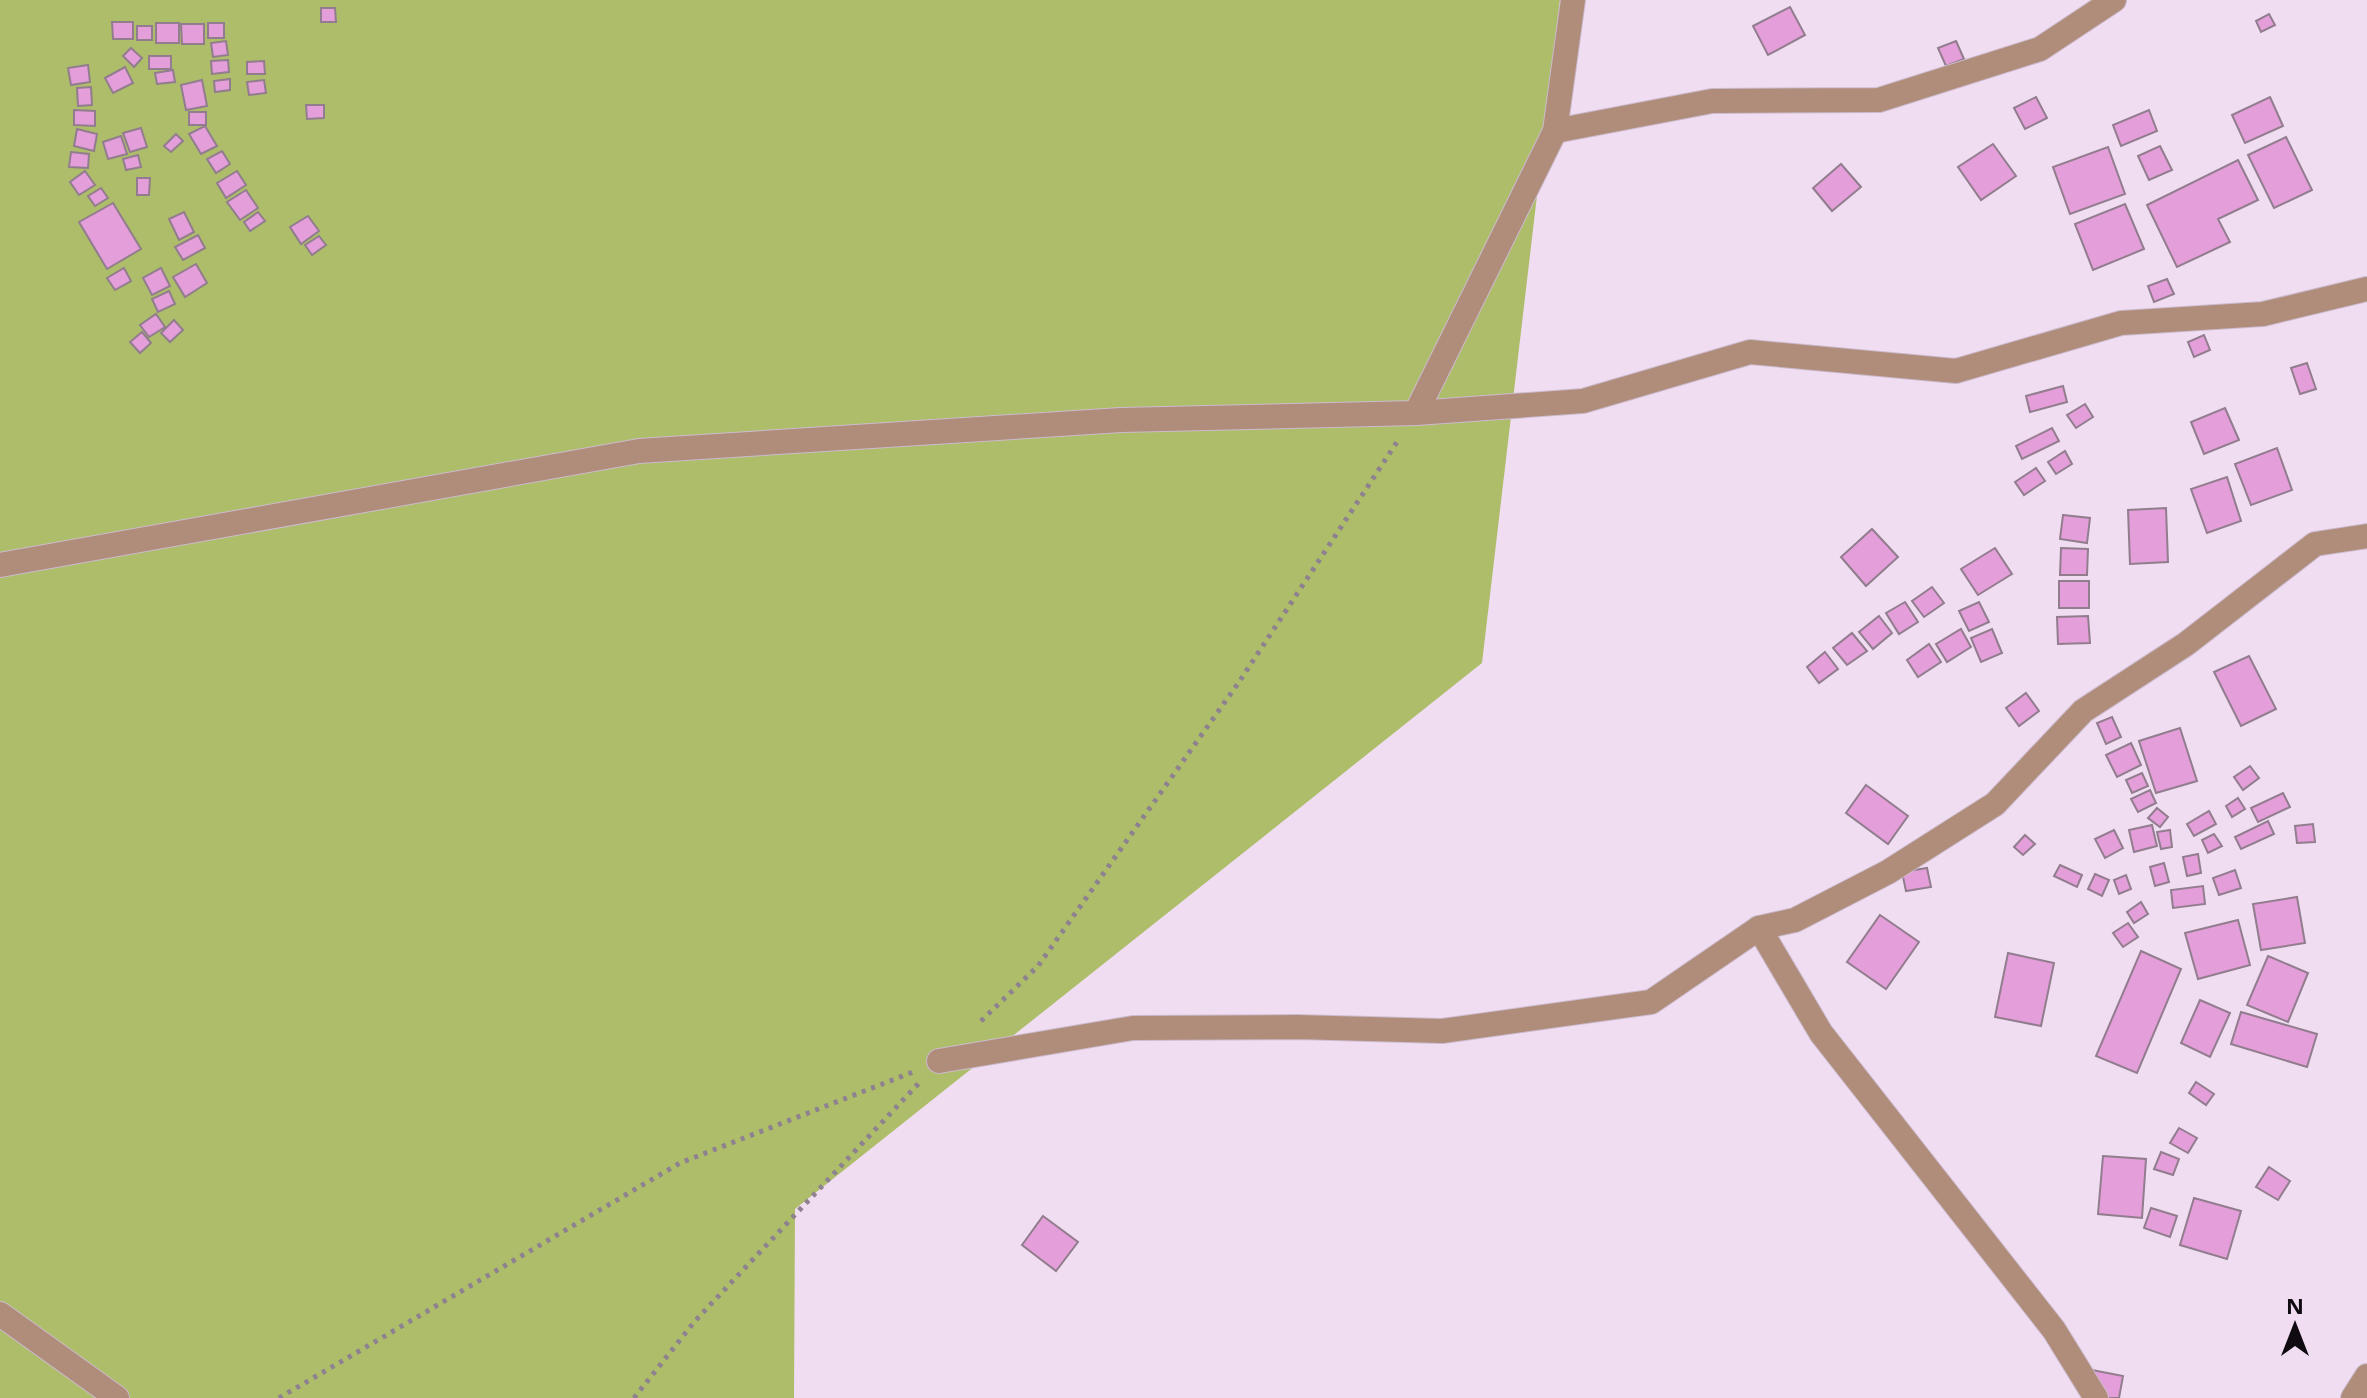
<svg xmlns="http://www.w3.org/2000/svg" width="2367" height="1398" font-family="'Noto Sans',sans-serif">
	<style>
		.green { fill: #adbd69 }
		.building { fill: #e49ed9; stroke: #927d8e; stroke-width: 2 }
		.lines { fill: none; stroke-linecap: round; stroke-linejoin: round }
		.street-casing { stroke: #ccbbce; stroke-width: 26 }
		.path { stroke: #8e8190; stroke-width: 5; stroke-dasharray: 4 6; stroke-linecap: butt }
		.street { stroke: #b08d7a; stroke-width: 24 }
	</style>
	<rect width="100%" height="100%" fill="#f0ddf2"/>
	<path class="green" d="M0,0H1560L1482,663L795,1209L794,1398H0Z"/>
	<g class="building">
		<path d="M1790,7L1805,35L1768,55L1753,26Z"/>
		<path d="M321,8H335L336,22H321Z"/>
		<path d="M2269,14L2275,25L2261,32L2256,21Z"/>
		<path d="M112,22H133V39H113Z"/>
		<rect x="156" y="23" width="23" height="20"/>
		<rect x="208" y="23" width="16" height="15"/>
		<path d="M181,24H204V44H182Z"/>
		<rect x="137" y="26" width="15" height="14"/>
		<path d="M226,41L228,55L213,57L211,43Z"/>
		<path d="M1956,41L1964,59L1946,66L1938,48Z"/>
		<path d="M131,48L142,58L134,67L123,56Z"/>
		<rect x="149" y="56" width="22" height="13"/>
		<path d="M228,60L229,72L212,74L211,61Z"/>
		<path d="M264,61L265,74H247V62Z"/>
		<path d="M88,65L90,82L71,85L68,68Z"/>
		<path d="M125,67L133,83L113,93L105,78Z"/>
		<path d="M173,70L175,82L157,84L155,73Z"/>
		<path d="M230,79V90L215,92L214,81Z"/>
		<path d="M202,80L207,106L186,110L181,85Z"/>
		<path d="M264,80L266,93L249,95L247,82Z"/>
		<path d="M91,87L92,105L78,106L77,88Z"/>
		<path d="M2036,97L2047,118L2025,129L2014,108Z"/>
		<path d="M2270,97L2283,126L2245,143L2232,115Z"/>
		<path d="M306,105H324V118L307,119Z"/>
		<path d="M74,110L95,111V126L74,125Z"/>
		<path d="M2149,110L2157,131L2121,146L2113,125Z"/>
		<rect x="189" y="112" width="17" height="13"/>
		<path d="M205,126L217,146L201,154L189,134Z"/>
		<path d="M141,128L147,147L130,152L123,133Z"/>
		<path d="M77,129L97,134L94,151L74,146Z"/>
		<path d="M176,134L183,141L171,152L164,146Z"/>
		<path d="M121,136L127,154L108,159L103,142Z"/>
		<path d="M2286,137L2312,190L2274,208L2248,155Z"/>
		<path d="M1993,144L2016,176L1981,200L1958,167Z"/>
		<path d="M2160,146L2172,170L2149,180L2138,156Z"/>
		<path d="M2108,147L2125,194L2070,214L2053,167Z"/>
		<path d="M222,151L230,164L216,173L207,159Z"/>
		<path d="M71,152L89,154L88,168L69,167Z"/>
		<path d="M138,155L141,167L126,170L123,159Z"/>
		<path d="M2238,160L2258,200L2218,219L2230,242L2177,267L2147,205Z"/>
		<path d="M1841,164L1861,187L1832,211L1813,188Z"/>
		<path d="M85,171L95,185L79,195L70,182Z"/>
		<path d="M237,171L246,185L226,198L217,183Z"/>
		<path d="M137,178H150L149,195H137Z"/>
		<path d="M101,188L108,198L95,206L88,196Z"/>
		<path d="M246,190L258,208L240,220L227,202Z"/>
		<path d="M113,203L141,249L107,269L79,222Z"/>
		<path d="M2125,204L2144,249L2093,270L2075,224Z"/>
		<path d="M184,212L194,232L179,240L169,219Z"/>
		<path d="M258,212L265,221L250,231L244,222Z"/>
		<path d="M308,216L319,231L301,244L290,227Z"/>
		<path d="M198,235L205,248L183,260L175,247Z"/>
		<path d="M319,236L326,245L312,255L305,245Z"/>
		<path d="M196,264L207,283L185,297L173,277Z"/>
		<path d="M124,268L131,281L115,290L107,278Z"/>
		<path d="M161,268L170,286L152,295L143,278Z"/>
		<path d="M2167,279L2174,294L2154,302L2148,286Z"/>
		<path d="M169,291L175,304L158,312L152,299Z"/>
		<path d="M156,314L165,327L149,337L140,325Z"/>
		<path d="M174,320L183,330L170,342L161,333Z"/>
		<path d="M142,332L151,343L140,353L130,342Z"/>
		<path d="M2204,335L2210,350L2194,357L2188,342Z"/>
		<path d="M2307,363L2316,389L2300,394L2291,368Z"/>
		<path d="M2063,386L2067,402L2030,412L2026,396Z"/>
		<path d="M2085,404L2093,417L2076,428L2067,415Z"/>
		<path d="M2225,408L2239,440L2204,454L2191,422Z"/>
		<path d="M2052,428L2059,441L2022,459L2016,446Z"/>
		<path d="M2277,448L2292,490L2251,505L2235,464Z"/>
		<path d="M2065,451L2072,464L2056,474L2048,462Z"/>
		<path d="M2036,468L2045,481L2024,495L2015,482Z"/>
		<path d="M2227,477L2241,521L2207,533L2191,489Z"/>
		<path d="M2166,508L2168,562L2130,564L2128,510Z"/>
		<path d="M2063,515L2090,518L2087,543L2060,539Z"/>
		<path d="M1872,529L1898,557L1866,586L1841,557Z"/>
		<path d="M1995,548L2012,574L1978,595L1961,569Z"/>
		<path d="M2061,548L2088,549L2087,575H2060Z"/>
		<rect x="2059" y="581" width="30" height="27"/>
		<path d="M1932,587L1944,603L1924,617L1912,601Z"/>
		<path d="M1905,602L1918,622L1899,634L1886,613Z"/>
		<path d="M1979,602L1989,622L1969,631L1959,611Z"/>
		<path d="M1879,616L1892,633L1873,649L1859,632Z"/>
		<path d="M2088,616L2090,643L2058,644L2057,617Z"/>
		<path d="M1961,629L1971,647L1947,662L1936,644Z"/>
		<path d="M1992,629L2002,653L1981,662L1971,638Z"/>
		<path d="M1852,633L1867,651L1847,665L1833,648Z"/>
		<path d="M1929,644L1941,662L1918,677L1907,660Z"/>
		<path d="M1825,652L1838,669L1819,683L1807,667Z"/>
		<path d="M2249,656L2276,709L2241,726L2214,672Z"/>
		<path d="M2026,693L2039,711L2019,726L2006,708Z"/>
		<path d="M2112,717L2121,737L2106,744L2097,723Z"/>
		<path d="M2180,728L2197,781L2156,793L2139,741Z"/>
		<path d="M2131,743L2141,765L2117,777L2106,755Z"/>
		<path d="M2250,766L2259,778L2243,790L2234,777Z"/>
		<path d="M2142,773L2148,786L2132,793L2126,780Z"/>
		<path d="M1866,785L1908,816L1888,844L1846,813Z"/>
		<path d="M2150,790L2156,803L2138,812L2131,799Z"/>
		<path d="M2283,793L2290,807L2258,822L2251,808Z"/>
		<path d="M2238,798L2245,809L2232,817L2226,806Z"/>
		<path d="M2157,808L2168,817L2160,827L2148,818Z"/>
		<path d="M2209,811L2216,824L2194,836L2187,824Z"/>
		<path d="M2268,821L2274,834L2241,849L2235,837Z"/>
		<path d="M2313,824L2315,842L2297,843L2295,826Z"/>
		<path d="M2152,825L2157,846L2134,852L2129,830Z"/>
		<path d="M2114,830L2123,848L2105,858L2095,839Z"/>
		<path d="M2170,830L2172,847L2161,849L2157,832Z"/>
		<path d="M2214,834L2222,846L2208,853L2202,840Z"/>
		<path d="M2025,835L2035,844L2023,855L2014,847Z"/>
		<path d="M2198,854L2201,873L2187,876L2183,857Z"/>
		<path d="M2164,863L2169,882L2155,886L2150,867Z"/>
		<path d="M2060,865L2082,875L2077,887L2054,876Z"/>
		<path d="M1927,868L1931,887L1906,891L1902,872Z"/>
		<path d="M2235,870L2241,888L2219,895L2213,878Z"/>
		<path d="M2095,874L2109,880L2102,896L2088,889Z"/>
		<path d="M2126,875L2131,889L2119,894L2114,880Z"/>
		<path d="M2203,886L2205,904L2173,908L2171,890Z"/>
		<path d="M2297,897L2305,943L2261,950L2253,904Z"/>
		<path d="M2141,902L2148,914L2134,923L2127,912Z"/>
		<path d="M1880,915L1919,942L1886,989L1847,962Z"/>
		<path d="M2238,920L2250,965L2198,979L2185,933Z"/>
		<path d="M2128,923L2138,937L2123,947L2113,933Z"/>
		<path d="M2141,951L2181,969L2137,1073L2096,1056Z"/>
		<path d="M2008,953L2054,963L2041,1026L1995,1017Z"/>
		<path d="M2268,956L2308,973L2288,1022L2247,1005Z"/>
		<path d="M2200,1000L2230,1013L2210,1057L2181,1043Z"/>
		<path d="M2241,1012L2317,1034L2307,1067L2231,1044Z"/>
		<path d="M2196,1082L2214,1094L2206,1105L2189,1093Z"/>
		<path d="M2179,1128L2197,1138L2188,1153L2170,1143Z"/>
		<path d="M2161,1152L2179,1159L2173,1175L2154,1169Z"/>
		<path d="M2103,1156L2146,1159L2142,1218L2098,1214Z"/>
		<path d="M2269,1167L2290,1181L2278,1200L2256,1187Z"/>
		<path d="M2194,1198L2241,1211L2227,1259L2180,1245Z"/>
		<path d="M2151,1208L2177,1216L2170,1237L2144,1228Z"/>
		<path d="M1043,1216L1078,1242L1056,1271L1022,1245Z"/>
		<path d="M2087,1369L2123,1376L2119,1398H2082Z"/>
	</g>
	<g class="lines">
		<defs>
			<g id="street">
				<path d="M1555,131L1712,101L1879,100L2040,49L2114,0"/>
				<path d="M1416,413L1555,131L1573,0"/>
				<path d="M0,565L639,451L1121,420L1416,413L1583,401L1750,352L1956,371L2121,323L2263,314L2367,289"/>
				<path d="M1759,928L1821,1033L2054,1330L2096,1398"/>
				<path d="M939,1061L1133,1028L1297,1027L1442,1031L1651,1002L1759,928L1795,920L1888,872L1995,804L2083,711L2186,644L2315,544L2367,536"/>
				<path d="M0,1314L117,1398"/>
				<path d="M2353,1398L2367,1376"/>
			</g>
		</defs>
		<use href="#street" class="street-casing"/>
		<g class="path">
			<path d="M981,1021L1038,966L1239,682L1397,442"/>
			<path d="M279,1398L680,1163L913,1072"/>
			<path d="M634,1398L695,1321L920,1082"/>
		</g>
		<use href="#street" class="street"/>
	</g>
	<g transform="translate(2295 1326)" stroke="#f0ddf2" stroke-width="6" paint-order="stroke">
	<path d="M0-6L14 30L0 20L-14 30Z" fill="#100a11"/>
	<text y="-12" font-size="22" font-weight="bold" text-anchor="middle" fill="#100a11">N</text>
	</g>
</svg>
